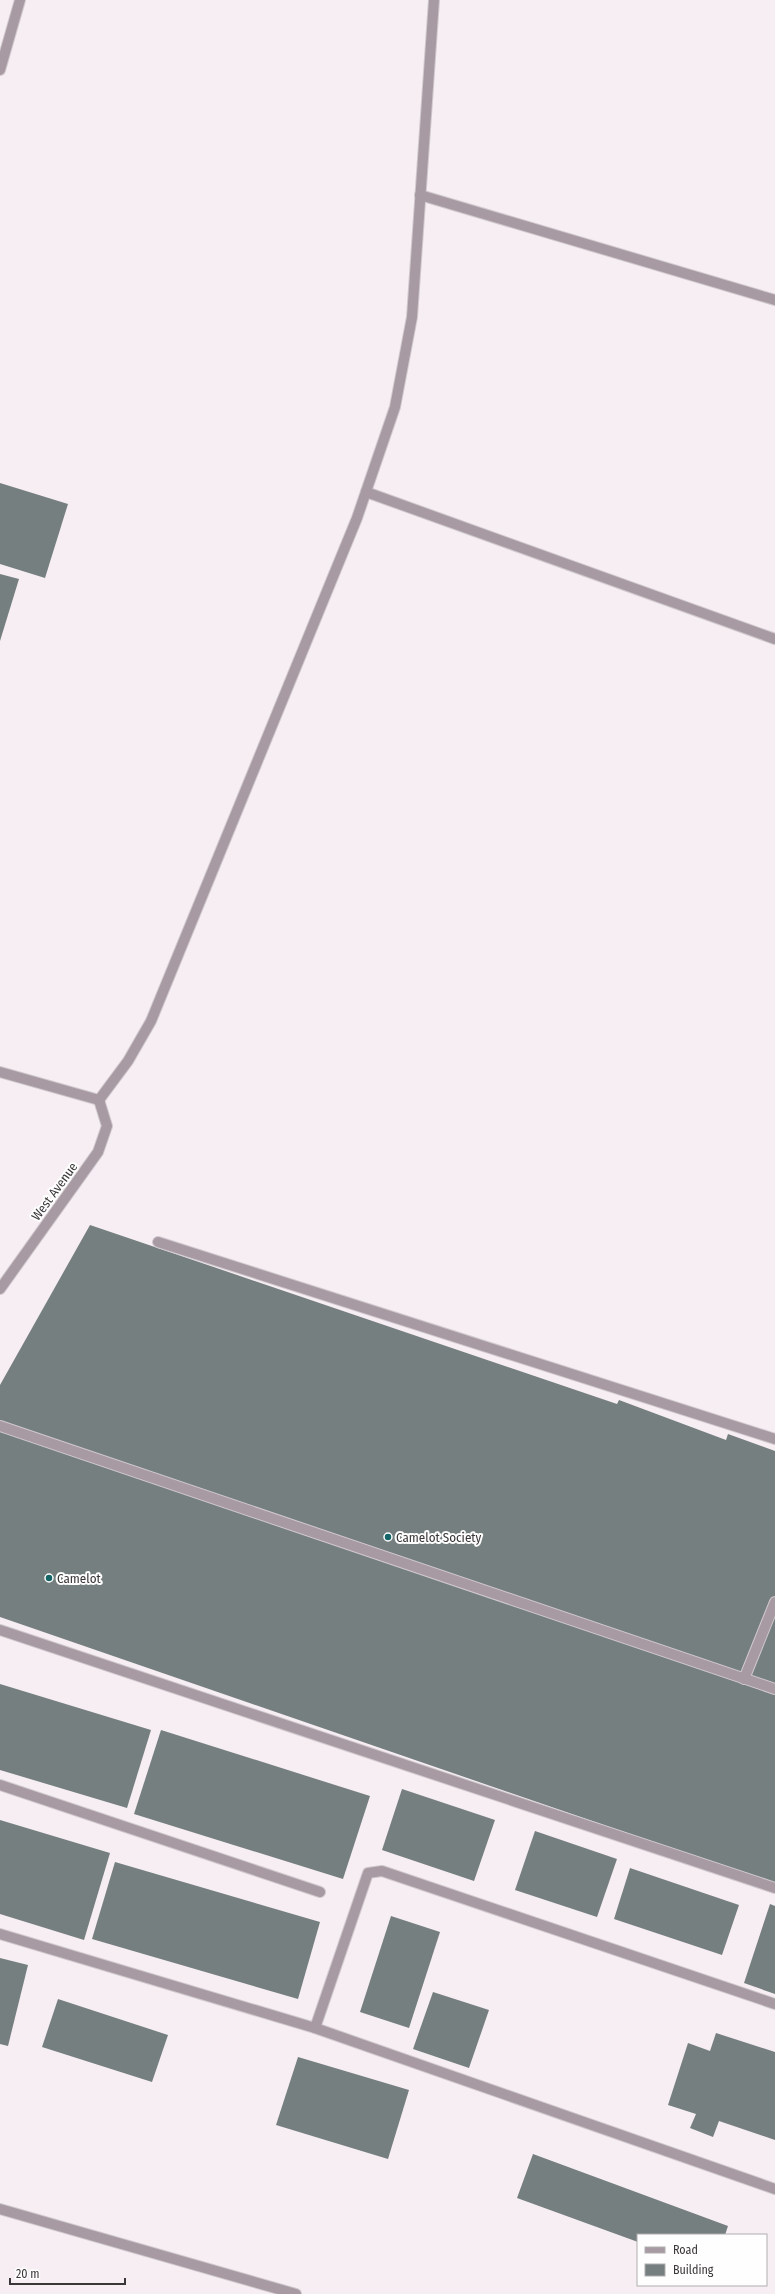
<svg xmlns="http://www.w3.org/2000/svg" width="775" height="2294" font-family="'Fira Sans Condensed',sans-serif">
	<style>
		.building { fill: #767f7f }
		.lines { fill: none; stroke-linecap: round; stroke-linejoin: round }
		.minor-casing { stroke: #d0c9ce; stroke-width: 12 }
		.minor { stroke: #a89aa2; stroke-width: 10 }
		.poi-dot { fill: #156467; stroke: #fefefe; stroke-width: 1.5 }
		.labels { text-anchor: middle; stroke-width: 4; stroke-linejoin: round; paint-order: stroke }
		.street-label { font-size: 13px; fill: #3a3739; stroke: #fefefe }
		.poi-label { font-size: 13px; fill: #3a3739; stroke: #fefefe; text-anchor: start }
	</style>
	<rect width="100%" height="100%" fill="#f6eef3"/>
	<g class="building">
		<path d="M0,483L68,504L45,578L0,564Z"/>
		<path d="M0,574L19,579L0,641Z"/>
		<path d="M90,1225L617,1404L619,1400L726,1440L728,1434L775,1451V1884L0,1617V1385Z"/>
		<path d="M0,1684L151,1730L127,1808L0,1770Z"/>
		<path d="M161,1730L370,1796L343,1879L134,1814Z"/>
		<path d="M402,1789L495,1820L474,1881L382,1850Z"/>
		<path d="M0,1820L110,1853L84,1940L0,1914Z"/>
		<path d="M535,1831L617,1859L597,1917L515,1890Z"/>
		<path d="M115,1862L320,1922L298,1999L92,1939Z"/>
		<path d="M630,1868L739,1905L722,1955L614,1919Z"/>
		<path d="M770,1904L775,1906V1994L744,1983Z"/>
		<path d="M391,1916L440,1932L409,2028L360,2012Z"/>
		<path d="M0,1958L28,1965L8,2046L0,2044Z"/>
		<path d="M433,1992L489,2010L469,2068L413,2049Z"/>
		<path d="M58,1999L168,2035L152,2082L42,2047Z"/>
		<path d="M716,2033L775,2052V2140L719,2121L713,2137L690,2128L696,2114L668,2105L688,2043L710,2051Z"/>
		<path d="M298,2057L409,2090L388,2159L276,2125Z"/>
		<path d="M533,2154L728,2226L725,2235H638V2242L517,2198Z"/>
	</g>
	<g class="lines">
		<defs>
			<g id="minor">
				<path d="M0,70L20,0"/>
				<path d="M420,195L775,300"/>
				<path d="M366,492L775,639"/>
				<path d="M0,1072L99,1100"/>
				<path d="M99,1100L128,1061L151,1021L357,518L395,407L412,317L434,0"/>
				<path d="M158,1242L775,1439"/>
				<path d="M0,1289L98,1152L107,1126L99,1100"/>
				<path d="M0,1426L775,1689"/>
				<path d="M0,1630L775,1888"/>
				<path d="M744,1679L775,1602"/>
				<path d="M0,1785L320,1892"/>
				<path d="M0,1934L315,2028L775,2189"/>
				<path d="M315,2028L368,1873L382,1871L775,2004"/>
				<path d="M0,2209L296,2294"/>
			</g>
		</defs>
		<use href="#minor" class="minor-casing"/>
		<use href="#minor" class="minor"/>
	</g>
	<g class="poi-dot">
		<circle cx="388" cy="1537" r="4"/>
		<circle cx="49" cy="1578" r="4"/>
	</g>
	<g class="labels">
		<g class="street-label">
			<text transform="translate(54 1191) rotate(-54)" y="5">West Avenue</text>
		</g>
		<g class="poi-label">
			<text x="396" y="1542">Camelot Society</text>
			<text x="57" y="1583">Camelot</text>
		</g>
	</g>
	<rect x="637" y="2234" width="130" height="52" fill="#fefefe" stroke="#b0aeaf"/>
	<rect x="645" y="2247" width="20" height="6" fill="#a89aa2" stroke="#b0aeaf"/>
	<text x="673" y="2254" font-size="12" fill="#3a3739">Road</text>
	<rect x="645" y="2264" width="20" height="12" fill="#767f7f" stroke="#b0aeaf"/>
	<text x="673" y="2274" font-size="12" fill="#3a3739">Building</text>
	<path d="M10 2278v6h115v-6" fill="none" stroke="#3a3739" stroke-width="2"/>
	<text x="16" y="2278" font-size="12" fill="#3a3739" stroke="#fefefe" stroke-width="3" paint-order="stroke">20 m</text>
</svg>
